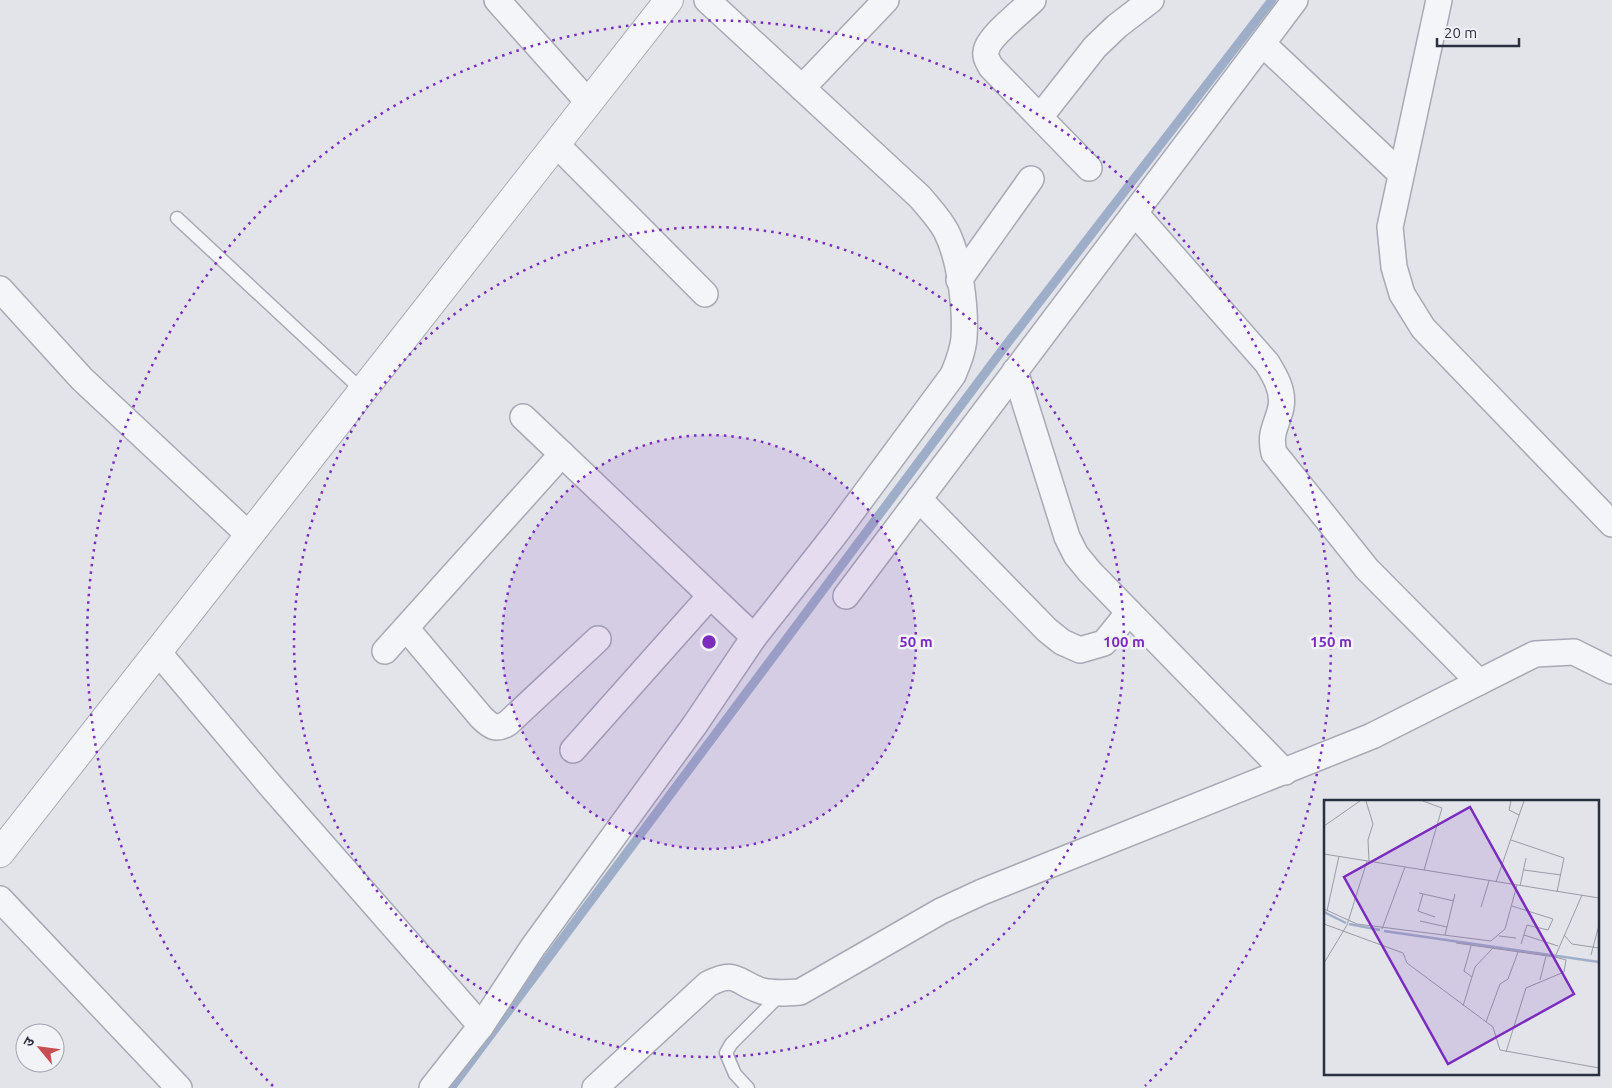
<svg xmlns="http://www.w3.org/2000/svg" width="1612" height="1088" font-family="Ubuntu,'Noto Sans Devanagari',sans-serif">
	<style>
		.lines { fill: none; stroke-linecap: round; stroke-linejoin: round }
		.stream { stroke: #9faec8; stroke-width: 9 }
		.service-casing { stroke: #a7aab4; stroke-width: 15 }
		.minor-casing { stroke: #a7aab4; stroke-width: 28 }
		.tertiary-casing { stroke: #a7aab4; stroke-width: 30 }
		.service { stroke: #f4f5f8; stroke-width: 12 }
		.minor { stroke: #f4f5f8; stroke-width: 25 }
		.tertiary { stroke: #f4f5f8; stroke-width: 28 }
		.ring { fill: none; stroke: #7b2cbf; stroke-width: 2.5; stroke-dasharray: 2.5 5 }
		.inset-river { fill: none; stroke: #9faec8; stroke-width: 2.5 }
		.inset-road { fill: none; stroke: #999ca6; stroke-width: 1 }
		.view { fill: #7b2cbf; fill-opacity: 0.15; stroke: #7b2cbf; stroke-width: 2.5 }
		.inset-edge { fill: none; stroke: #2b3041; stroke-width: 2.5 }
		.centre { fill: #7b2cbf; stroke: #f1f3f7; stroke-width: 2.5 }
		.ring-label { font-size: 15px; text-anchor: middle; font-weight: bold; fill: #7b2cbf; stroke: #f1f3f7; stroke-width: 5; stroke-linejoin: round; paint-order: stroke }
	</style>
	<rect width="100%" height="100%" fill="#e2e4ea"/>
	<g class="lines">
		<path class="stream" d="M451,1088L1006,345L1272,0"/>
		<defs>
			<g id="service">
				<path d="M177,218L363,391"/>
				<path d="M748,1088L735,1074L726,1053L731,1044L781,994"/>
			</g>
			<g id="minor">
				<path d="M497,0L589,103"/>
				<path d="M1033,0C1022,11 991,35 987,48C984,55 987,60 991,67L1089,168"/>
				<path d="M1439,0L1390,227L1394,267L1402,294L1423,328L1612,524"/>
				<path d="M1263,44L1400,173"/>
				<path d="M802,88L886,0"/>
				<path d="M1040,117L1095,47L1117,26L1151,0"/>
				<path d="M556,144L705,294"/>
				<path d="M1135,213L1267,363C1275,376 1284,391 1281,407C1277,426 1269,432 1274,453L1367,569L1479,682"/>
				<path d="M959,280L1031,179"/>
				<path d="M0,289L82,379L249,535"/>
				<path d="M1015,371L1067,537L1076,555L1090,572L1285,772"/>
				<path d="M523,417L754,637"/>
				<path d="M919,499L1047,630L1062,642L1080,650L1104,643L1129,612"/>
				<path d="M846,596L1295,0"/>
				<path d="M406,628L481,717C490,726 496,731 508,723L598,639"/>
				<path d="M385,651L562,454"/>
				<path d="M158,652L270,785L481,1026"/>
				<path d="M573,750L710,596"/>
				<path d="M0,899L179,1088"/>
				<path d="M432,1088L481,1026L533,947L694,726L754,637L836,533L953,375C958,363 963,351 964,338C966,308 960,258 946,231C939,218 929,208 920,197L707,0"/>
				<path d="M595,1088L708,984C738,969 736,983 762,991C775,994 787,993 800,992L941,911L982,892L1372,736L1535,654L1574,652L1612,671"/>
			</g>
			<path id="tertiary" d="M0,853L669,0"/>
		</defs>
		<use href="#service" class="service-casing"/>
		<use href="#minor" class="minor-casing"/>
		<use href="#tertiary" class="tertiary-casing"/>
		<use href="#service" class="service"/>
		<use href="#minor" class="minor"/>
		<use href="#tertiary" class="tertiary"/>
	</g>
	<circle cx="709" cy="642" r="207" fill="#7b2cbf" fill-opacity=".12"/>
	<g class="ring">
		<circle cx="709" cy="642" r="207"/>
		<circle cx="709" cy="642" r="415"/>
		<path d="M273 1086A622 622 0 1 1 1145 1086"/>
	</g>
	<g transform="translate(1324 800)">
		<rect width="275" height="275" fill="#e2e4ea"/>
		<path class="inset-river" d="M0,112L22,123M25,124L56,130M60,131L275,162"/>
		<path class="inset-road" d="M42,1L49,24L44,40L45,61M99,1L118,8L100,70M187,1L185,10L195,15M0,26L36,1M187,40L240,58L233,92M0,54L275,98M200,70L237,75M172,82L200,1M196,86L202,58M95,93L130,101M99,94L94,111L111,117M188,106L229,119L224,130L203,125L197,144M157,107L165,81M0,109L33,124L167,141L181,129L193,85M3,111L15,56M96,121L123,127M0,124L79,153L83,163L169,227L176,250L275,268M58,129L81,67M121,135L131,94M200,135L234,146M240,135L248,144L275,148M175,136L192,138M132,143L231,157L258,95M147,146L140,171L148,177M267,155L275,125M0,163L23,125L43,61M216,180L222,156M139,206L151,167L169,148M162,222L176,184L184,179L194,152M182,252L202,188L240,172L242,160L231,157"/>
		<path class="view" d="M146,7L250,194L124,264L20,77Z"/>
		<rect width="275" height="275" class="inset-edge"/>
	</g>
	<circle cx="709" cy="642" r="8" class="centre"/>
	<g class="ring-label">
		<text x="916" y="647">50 m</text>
		<text x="1124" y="647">100 m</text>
		<text x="1331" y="647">150 m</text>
	</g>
	<g transform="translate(40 1048) rotate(299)"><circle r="24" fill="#f1f3f7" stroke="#a2a5ae"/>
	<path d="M0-4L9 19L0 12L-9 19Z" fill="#c84e53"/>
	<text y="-8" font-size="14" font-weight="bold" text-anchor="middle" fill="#2b3041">उ</text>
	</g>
	<path d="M1437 38v8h82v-8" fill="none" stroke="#2b3041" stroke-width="2.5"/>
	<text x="1444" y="38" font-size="15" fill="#2b3041" stroke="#f1f3f7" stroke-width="4" paint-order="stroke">20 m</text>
</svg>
